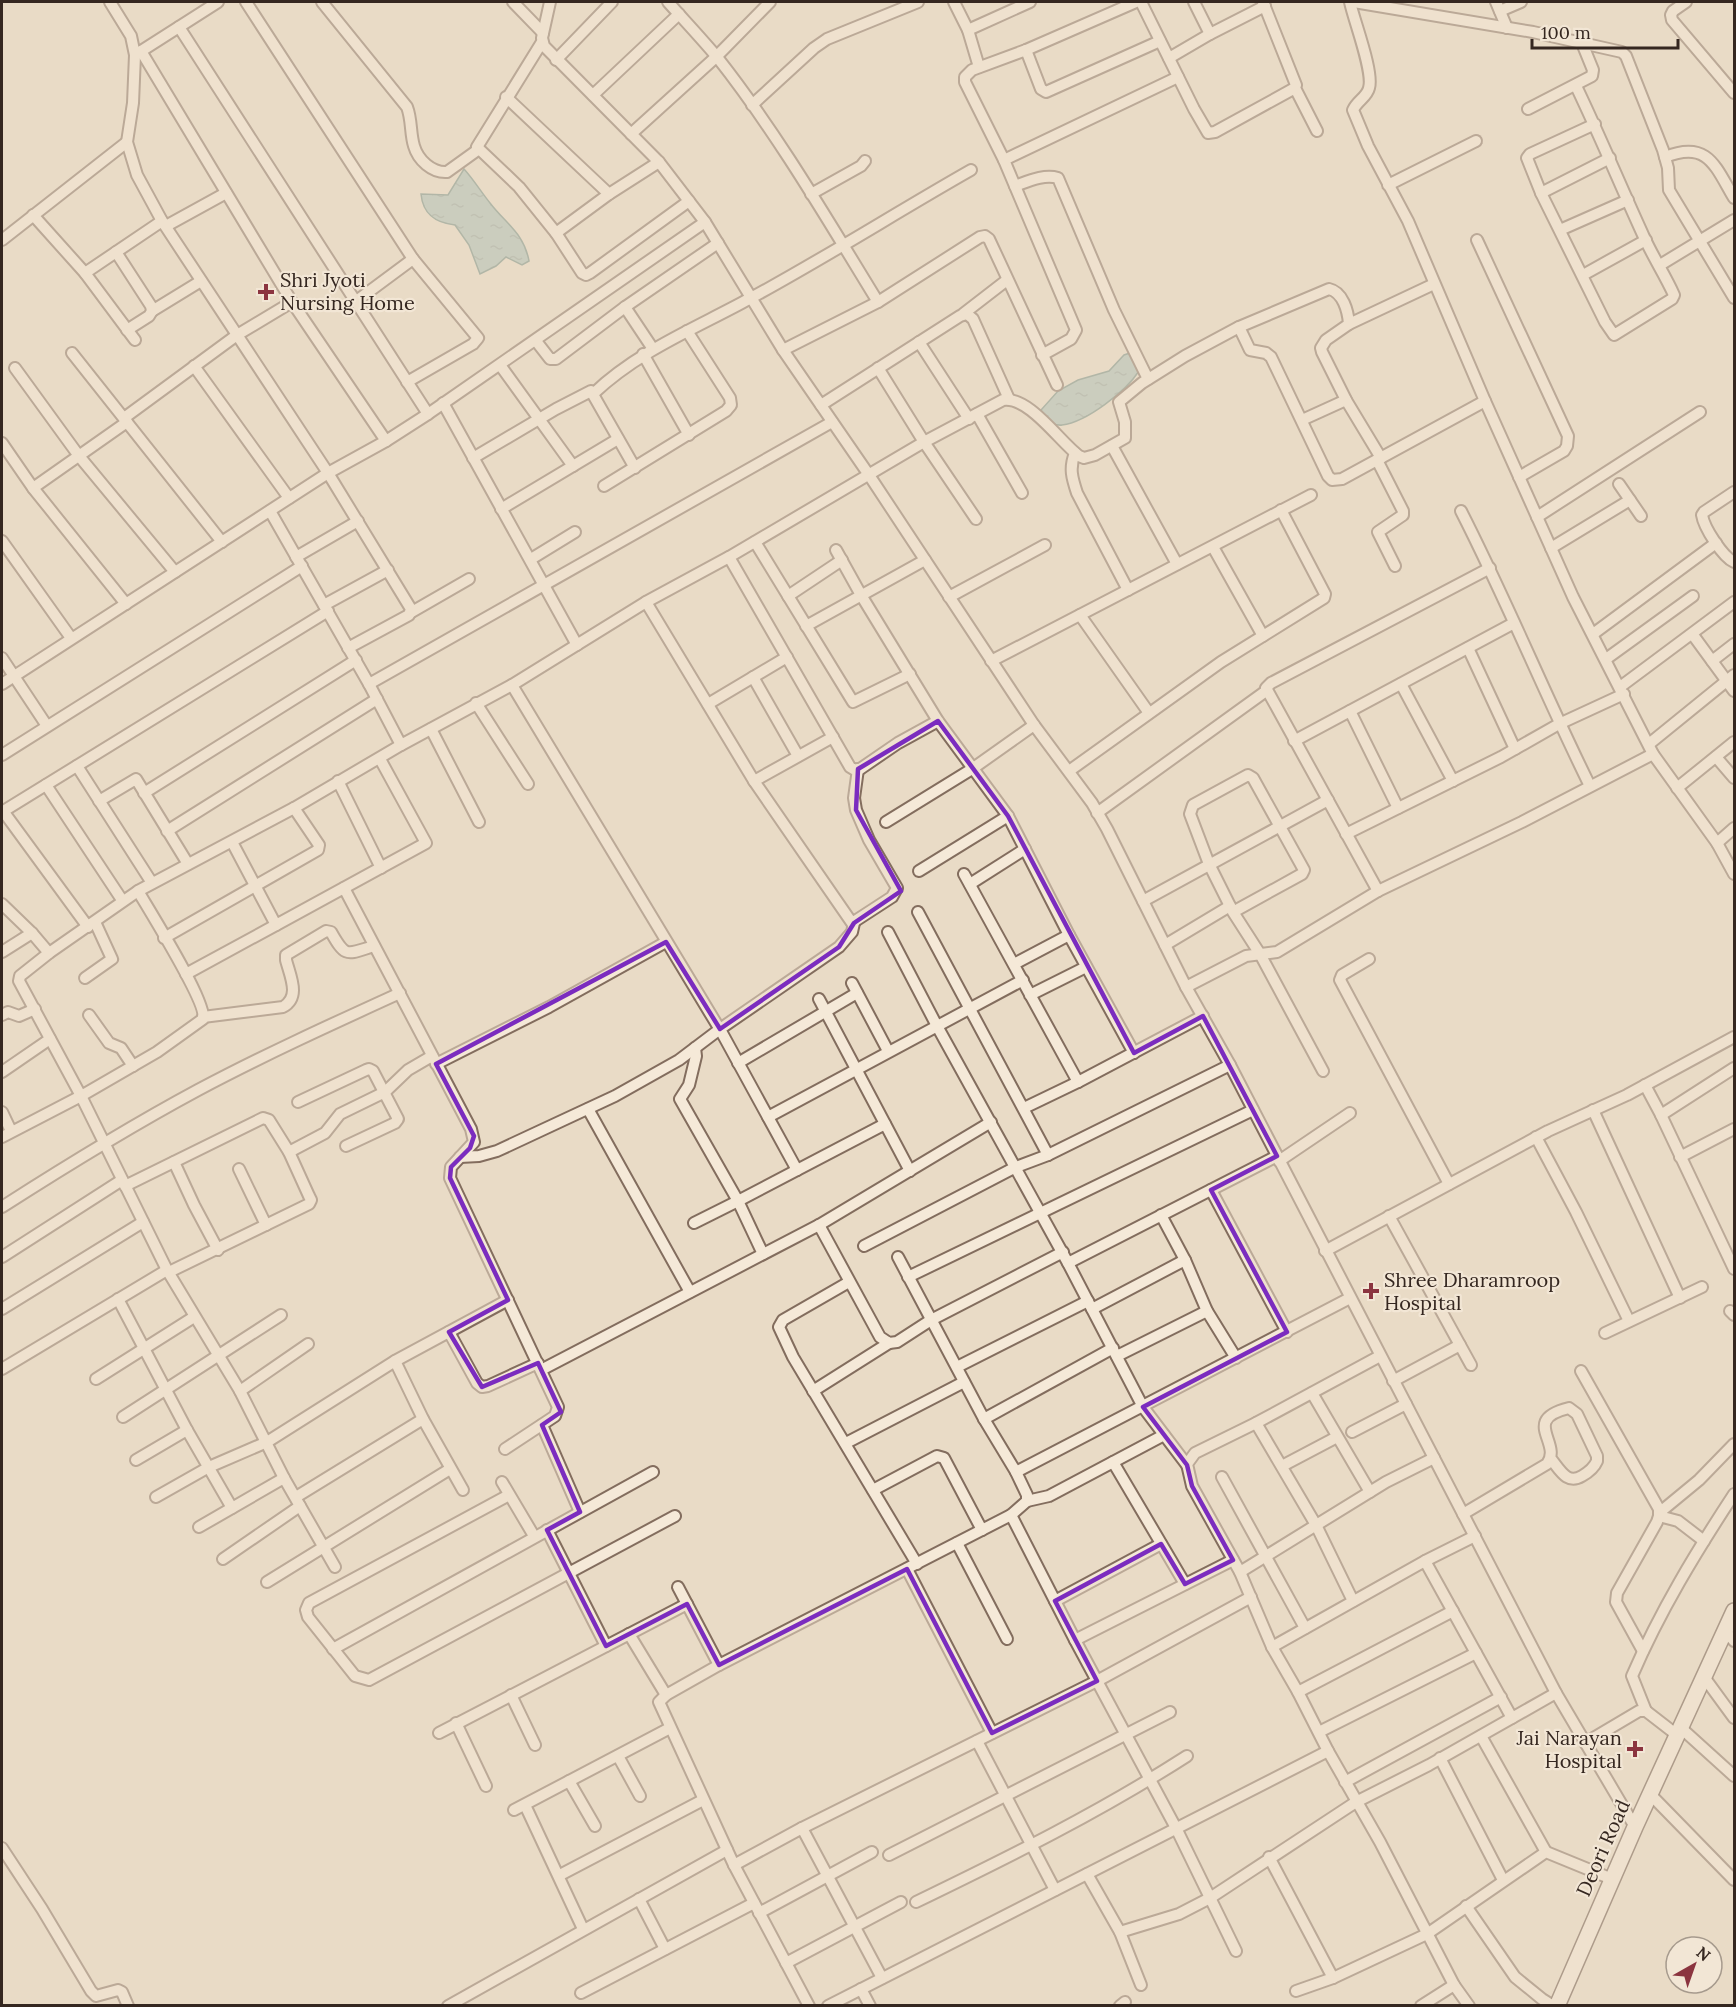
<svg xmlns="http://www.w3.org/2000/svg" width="1736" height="2007" font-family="Lora,serif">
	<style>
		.water { fill: url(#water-ripples); stroke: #6f8b80; stroke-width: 1.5 }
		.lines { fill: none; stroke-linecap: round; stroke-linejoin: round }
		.street-casing { stroke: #836d5e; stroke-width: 14 }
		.secondary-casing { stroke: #654f41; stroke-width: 18 }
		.street { stroke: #f5e9d8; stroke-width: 10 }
		.secondary { stroke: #f5e9d8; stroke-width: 15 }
		.marked { fill: none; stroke: #7b2cbf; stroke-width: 4.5; stroke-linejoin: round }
		.poi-dot { fill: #8b343f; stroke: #f2e6d5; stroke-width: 2 }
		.labels { text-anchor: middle; stroke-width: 4.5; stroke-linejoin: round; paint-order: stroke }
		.poi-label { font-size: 20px; fill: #352720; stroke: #f2e6d5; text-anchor: start }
		.street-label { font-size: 20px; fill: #352720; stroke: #f2e6d5 }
	</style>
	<defs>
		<pattern id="water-ripples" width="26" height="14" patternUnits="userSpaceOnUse" patternTransform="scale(1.5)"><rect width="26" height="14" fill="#a7bdb4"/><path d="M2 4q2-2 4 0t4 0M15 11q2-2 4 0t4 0" fill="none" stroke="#90a29a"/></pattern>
	</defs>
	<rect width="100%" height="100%" fill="#e9dbc6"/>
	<g class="water">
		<path d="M464,169C474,180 481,192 490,203C506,224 524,233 529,261L522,265L506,257L496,266L480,274L469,245L455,225C436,223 423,215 421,194L448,195Z"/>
		<path d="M1130,353L1139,371C1126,391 1087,422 1062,425C1057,426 1052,423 1048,422L1041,410L1058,391L1078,380L1109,371L1124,355Z"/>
	</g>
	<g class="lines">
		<defs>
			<g id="street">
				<path d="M110,2L131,36L135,55L133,103L127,142L137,175L162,221L328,473L411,609L409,615L348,648"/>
				<path d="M246,2L413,259L478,338L473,344L407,382"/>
				<path d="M322,2L407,107C412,120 410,133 414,146C418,160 432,173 447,172L479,149"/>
				<path d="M513,2L543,33"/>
				<path d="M550,2L542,38L544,46L659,162L705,222L783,350L869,475L1034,725L1092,803L1107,829L1186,987L1230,1065L1556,1693L1635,1827"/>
				<path d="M668,2C684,20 701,38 717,57C777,133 827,219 878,302"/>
				<path d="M954,2L968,30L979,67"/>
				<path d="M1141,2L1194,109L1208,133L1215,132L1295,88"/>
				<path d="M1194,2L1210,34L1265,6"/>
				<path d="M1263,2L1296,85L1295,88L1317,131"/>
				<path d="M1350,2C1354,21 1374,72 1369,88C1367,97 1357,101 1353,110L1368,146L1408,221L1485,401L1573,597L1653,754L1717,843L1734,874"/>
				<path d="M1354,2L1533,32L1622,52L1626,56L1663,150L1668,168L1669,190L1734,298"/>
				<path d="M1496,2L1507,28"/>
				<path d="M1686,2L1673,11L1671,15L1672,20L1734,93"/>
				<path d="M1500,11L1521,2"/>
				<path d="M179,27L428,414"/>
				<path d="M968,30L1030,2"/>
				<path d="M542,42L477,147L519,187L556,233L582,273L586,275L590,273L689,201"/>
				<path d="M1026,50L1041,89L1046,92L1160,41"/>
				<path d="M141,51L292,302L386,441"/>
				<path d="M135,55L218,2"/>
				<path d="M1169,58L1210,34"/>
				<path d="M556,60L612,2"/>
				<path d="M1576,86C1600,136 1621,187 1644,237C1653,257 1665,275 1674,295L1672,299L1614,335L1605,322L1541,193L1527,158L1530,154L1595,124"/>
				<path d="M593,95L679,14"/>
				<path d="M506,97L609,194"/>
				<path d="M752,105L814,48L827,39L918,2"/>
				<path d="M1528,109L1592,76L1593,70L1582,43"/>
				<path d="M631,134L716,57L770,2"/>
				<path d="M1665,157C1708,140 1715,166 1734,198"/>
				<path d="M1004,160L1178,77"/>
				<path d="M1388,185L1476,141"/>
				<path d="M1015,186C1029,181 1044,174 1058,178L1114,310L1148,379"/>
				<path d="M1541,193L1610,158"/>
				<path d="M811,194L861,166L865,161"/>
				<path d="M33,215L85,273L135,340"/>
				<path d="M166,226L226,193"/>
				<path d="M1560,230L1628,200"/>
				<path d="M556,233L609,194L659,162"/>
				<path d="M2,240L127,142"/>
				<path d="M1477,240L1568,436L1567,446L1564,451L1519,477"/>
				<path d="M116,252L151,306L152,311L149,316L127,330"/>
				<path d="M1660,265L1734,220"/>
				<path d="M85,273L162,221"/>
				<path d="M1583,275L1646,240"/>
				<path d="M355,302L413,259"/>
				<path d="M625,307L653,349"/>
				<path d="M152,311L201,281"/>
				<path d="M963,314L1007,280"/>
				<path d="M1349,324L1434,284"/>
				<path d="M1239,327L1250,350L1266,353L1271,357L1328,476L1332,480L1342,479L1485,401"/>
				<path d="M536,341L550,359H556L625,307L718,243"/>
				<path d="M919,342L969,419"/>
				<path d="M783,350L878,302L980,237L985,236L989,239L1057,385"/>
				<path d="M72,353L222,542"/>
				<path d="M643,354L689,435"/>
				<path d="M1042,355L1071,339L1076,330L1004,160L965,82V77L972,70L1026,50L1136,2"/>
				<path d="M500,365L573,466"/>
				<path d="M194,366L289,498"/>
				<path d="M15,368L79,456L175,572"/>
				<path d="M878,368L924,442L976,519"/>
				<path d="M593,394C638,351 696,328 749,299C825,258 897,212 971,170"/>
				<path d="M443,403L577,645"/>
				<path d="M821,405L960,316L967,314L973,319L1009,399"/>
				<path d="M977,414L1022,493"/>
				<path d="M124,418L237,335L292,302"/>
				<path d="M1302,420L1346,400"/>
				<path d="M2,443L33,488L126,604"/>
				<path d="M1112,446L1177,564"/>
				<path d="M1075,453C1069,468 1072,478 1077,493L1128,590"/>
				<path d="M473,458L556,409L591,391L635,468"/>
				<path d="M1377,460L1403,511V515L1378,532L1395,566"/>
				<path d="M1619,484L1641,516"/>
				<path d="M604,486L726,411L731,405L730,398L687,331"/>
				<path d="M33,488L127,422"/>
				<path d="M1734,492L1704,512L1702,515C1704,528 1723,557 1734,562"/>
				<path d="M501,509L618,439"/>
				<path d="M270,511L369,684L401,745"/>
				<path d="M1461,511C1507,601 1545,695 1590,786"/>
				<path d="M1537,517L1700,412"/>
				<path d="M2,541L71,638"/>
				<path d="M755,542L853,702L910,674"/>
				<path d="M1213,547L1263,636"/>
				<path d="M1551,548L1630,500"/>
				<path d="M836,550L861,595L938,721L1008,816L1069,935L1134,1053"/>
				<path d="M296,557L358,521"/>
				<path d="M729,557L850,767L855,770L860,769L898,743L938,721"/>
				<path d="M531,559L575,532"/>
				<path d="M788,596L842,560"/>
				<path d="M949,597L1045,545"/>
				<path d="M646,602L754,781L852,923L892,897L897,888L869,840L856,810L854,798L858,769"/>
				<path d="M324,605L388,570"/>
				<path d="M410,613L469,579"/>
				<path d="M1080,615L1149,713"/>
				<path d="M806,626L925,560"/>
				<path d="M1593,634L1716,543"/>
				<path d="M1693,635L1734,691"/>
				<path d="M1468,648L1515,749"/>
				<path d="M2,658L47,726"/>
				<path d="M1606,659L1693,596"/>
				<path d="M991,661L1311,495"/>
				<path d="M1712,661L1734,644"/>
				<path d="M753,677L798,756"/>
				<path d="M2,684L328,473L386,441L428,414L705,222"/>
				<path d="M369,684L832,422"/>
				<path d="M1401,684L1453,781"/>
				<path d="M512,685L722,1033L797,1170"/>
				<path d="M1620,687L1734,602"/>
				<path d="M476,703L528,784"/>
				<path d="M708,704L787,657"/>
				<path d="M1350,711L1398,808"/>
				<path d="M431,729L479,822"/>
				<path d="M1294,741L1514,623"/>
				<path d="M1649,744L1734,675"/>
				<path d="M2,755L302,566"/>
				<path d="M1716,757L1734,778"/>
				<path d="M77,766L152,883"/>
				<path d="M1069,771L1221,662L1324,598L1325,594L1281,510"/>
				<path d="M338,781L381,868"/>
				<path d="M754,781L833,737"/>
				<path d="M46,785L122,900"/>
				<path d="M1677,788L1734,742"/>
				<path d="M144,793L356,660"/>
				<path d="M99,801L136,779L188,864"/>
				<path d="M3,811L88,927"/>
				<path d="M2,812L328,611"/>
				<path d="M1097,813L1266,691"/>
				<path d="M886,822L972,769L1034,725"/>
				<path d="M167,831L377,699"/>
				<path d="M1346,834L1501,757L1559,724L1624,694"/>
				<path d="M232,842L276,925L426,843L380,759"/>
				<path d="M1717,843L1734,828"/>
				<path d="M919,871L1008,816"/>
				<path d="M964,874L1078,1082"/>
				<path d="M970,884L1025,849"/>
				<path d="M344,888L471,1129L474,1142L451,1167L450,1178L558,1407L555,1416L505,1449"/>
				<path d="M1378,891L1266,688L1271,683L1490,568"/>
				<path d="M1143,901L1328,800"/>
				<path d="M2,904L32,933L49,953"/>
				<path d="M918,912L1048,1155"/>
				<path d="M1233,912L1302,874L1304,870L1253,778L1248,775L1193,805L1190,814L1209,864L1233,912L1260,954L1323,1071"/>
				<path d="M888,932L937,1026L1068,1263L1143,1407L1187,1465"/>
				<path d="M164,938L318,850L319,845L294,808"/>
				<path d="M1165,945L1230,906"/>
				<path d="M2,952L32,933"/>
				<path d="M1369,959L1342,975L1340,980L1449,1184"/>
				<path d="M1014,964L1069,935"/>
				<path d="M186,974L276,925"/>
				<path d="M85,978L112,959L95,922"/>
				<path d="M852,983L888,1051"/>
				<path d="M1186,987L1246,956L1277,952L1378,891L1522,822L1653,754"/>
				<path d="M1030,995L1086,967"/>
				<path d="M819,999L910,1171"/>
				<path d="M2,1015L8,1012L19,1016L35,1009"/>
				<path d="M89,1015L109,1043L121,1048L133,1066"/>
				<path d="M203,1017L283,1007C301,997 290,976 286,960V955L326,931L331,932C346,959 347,954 374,946"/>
				<path d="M695,1048L696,1056L689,1085L680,1099L738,1201L763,1254"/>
				<path d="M738,1063L857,993"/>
				<path d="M436,1064L549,1007L666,942"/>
				<path d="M2,1072L50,1039"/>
				<path d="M1645,1085L1661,1115L1734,1269"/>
				<path d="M298,1102L366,1070L369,1069L373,1071L398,1119L395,1123L346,1146"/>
				<path d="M1024,1108L1078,1082L1203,1016"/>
				<path d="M588,1109L690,1292"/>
				<path d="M1593,1110L1680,1298"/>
				<path d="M2,1112L11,1131"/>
				<path d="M1661,1115L1734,1068"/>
				<path d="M768,1117L1023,980"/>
				<path d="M2,1137L81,1096L157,1052L203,1019C208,1004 149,910 138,891"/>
				<path d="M1536,1137L1576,1212L1629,1321"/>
				<path d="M289,1152L325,1133L340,1114L385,1092L408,1070L432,1056"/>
				<path d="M460,1157L479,1156L497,1151L615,1096L679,1060L720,1029L839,947L852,932L854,923"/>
				<path d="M1680,1157L1734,1129"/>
				<path d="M1279,1161L1350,1113"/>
				<path d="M174,1162L194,1205L218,1250"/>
				<path d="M239,1169L266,1225"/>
				<path d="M125,1186L263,1118L269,1120L289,1152L309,1196L311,1200L309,1204L169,1272"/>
				<path d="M1211,1190L1287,1332"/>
				<path d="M2,1207C66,1166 131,1126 198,1090C264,1055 332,1024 400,993"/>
				<path d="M1161,1215L1185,1260L1207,1311L1236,1358"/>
				<path d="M1389,1216L1471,1365"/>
				<path d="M694,1223L738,1201L885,1124"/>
				<path d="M819,1225L880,1337L889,1343L897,1342L931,1320L1063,1252"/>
				<path d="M864,1246L1016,1167L1048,1155L1230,1065"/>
				<path d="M1325,1251L1548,1131L1627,1095L1734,1037"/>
				<path d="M2,1257L122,1180"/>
				<path d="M898,1257L984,1419L1016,1472"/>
				<path d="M1068,1263L1277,1156"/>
				<path d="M908,1277L1253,1110"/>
				<path d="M849,1282L783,1320L779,1327L793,1357L917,1564"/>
				<path d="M118,1299L187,1430L232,1508"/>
				<path d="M2,1309L143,1222"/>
				<path d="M1092,1309L1185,1260"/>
				<path d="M1730,1311L1734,1315"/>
				<path d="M449,1332L477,1383L482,1387L488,1386L538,1363"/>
				<path d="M1605,1333L1702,1287"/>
				<path d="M1117,1356L1207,1311"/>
				<path d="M1380,1356L1256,1423L1195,1453L1187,1464L1192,1486L1240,1572L1272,1647L1298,1692L1328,1751L1380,1842L1454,1985L1469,2006"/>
				<path d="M395,1361L423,1419L463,1490"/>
				<path d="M957,1367L1088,1301"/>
				<path d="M2,1369L167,1270"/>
				<path d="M541,1370L819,1225L991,1122"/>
				<path d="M1581,1371L1659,1509V1516L1657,1522L1617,1593L1616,1602L1643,1651"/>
				<path d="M96,1379L194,1317"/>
				<path d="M1393,1381L1460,1345"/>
				<path d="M240,1391L308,1344"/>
				<path d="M813,1391L889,1343"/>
				<path d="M1312,1393L1370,1492"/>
				<path d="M123,1417L281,1315"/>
				<path d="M984,1419L1113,1348"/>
				<path d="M1256,1423L1316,1525L1353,1601"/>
				<path d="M542,1425L580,1512"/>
				<path d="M1352,1432L1406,1404"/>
				<path d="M846,1443L964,1382"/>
				<path d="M136,1460L187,1430"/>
				<path d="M1113,1462L1185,1584"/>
				<path d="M1282,1466L1337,1437"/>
				<path d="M1222,1477L1305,1628"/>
				<path d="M502,1482L534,1536"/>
				<path d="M873,1490L937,1456L944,1458L982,1530"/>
				<path d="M509,1495L309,1603L306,1610L308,1617L355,1676L369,1680L675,1516"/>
				<path d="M156,1497L209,1467L267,1442L395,1361L508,1300"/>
				<path d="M296,1497L423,1419"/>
				<path d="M1027,1501L1049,1496L1164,1435"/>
				<path d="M1659,1513L1699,1480L1734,1444"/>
				<path d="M1463,1514L1547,1464C1563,1443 1520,1420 1569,1408L1577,1414L1597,1456V1461C1594,1468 1589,1472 1582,1476C1567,1485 1560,1470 1551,1459"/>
				<path d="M1011,1515L1075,1640L1176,1828L1236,1951"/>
				<path d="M1659,1516L1678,1521L1704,1541"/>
				<path d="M199,1527L284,1478"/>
				<path d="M547,1530L606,1646"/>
				<path d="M957,1543L1007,1639"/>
				<path d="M223,1559L300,1506"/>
				<path d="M1425,1561L1512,1718"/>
				<path d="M335,1567L284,1478L240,1391L167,1270L81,1096L19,981L20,976L49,953L138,891L294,808L401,745L512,685L646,602L729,557L924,442L1003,400C1029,396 1059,441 1079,456L1084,458L1095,455L1125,438V422L1119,402L1142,383L1185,356L1239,327L1329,289C1343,292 1348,311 1349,324L1326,340L1321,348L1322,352L1346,400L1381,458"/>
				<path d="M907,1569L992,1733"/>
				<path d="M1240,1572L1386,1482L1434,1458"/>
				<path d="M267,1582L450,1469"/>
				<path d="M678,1587L719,1665"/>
				<path d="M1055,1601L1161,1544"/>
				<path d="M1725,1631L1734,1641"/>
				<path d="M629,1634L666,1695"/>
				<path d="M1075,1640L1233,1560"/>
				<path d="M1272,1647L1425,1561L1475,1536"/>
				<path d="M333,1649L653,1472"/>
				<path d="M1704,1677L1734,1718"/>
				<path d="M1298,1692L1453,1611"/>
				<path d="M511,1695L535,1745"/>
				<path d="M1646,1711L1632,1676C1660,1611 1696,1552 1734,1494"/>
				<path d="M456,1723L486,1786"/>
				<path d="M1681,1728L1734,1776"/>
				<path d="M1319,1732L1476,1653"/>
				<path d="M439,1733L687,1604"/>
				<path d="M1481,1736L1546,1852"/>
				<path d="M977,1741L1055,1890"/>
				<path d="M1585,1743L1639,1711H1646L1677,1735"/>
				<path d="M618,1756L640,1796"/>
				<path d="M1440,1758L1503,1880"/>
				<path d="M569,1781L595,1826"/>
				<path d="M1345,1782L1501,1697"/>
				<path d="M1650,1794L1734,1880"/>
				<path d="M525,1805L583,1929"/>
				<path d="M514,1810L670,1728"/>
				<path d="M802,1828L882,1978"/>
				<path d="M2,1848L42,1909L91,1991L96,1996L118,1990L122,1992L128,2006"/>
				<path d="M889,1855L1170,1712"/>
				<path d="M1269,1857L1333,1978"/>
				<path d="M734,1865L802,1828L1097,1681L1251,1597"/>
				<path d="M1087,1874L1120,1932L1141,1985"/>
				<path d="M560,1875L703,1800"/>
				<path d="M639,1899L665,1949"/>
				<path d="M916,1902C1009,1857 1100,1812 1187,1756"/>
				<path d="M1466,1906L1515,1977L1542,1999L1553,2006"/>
				<path d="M759,1913L872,1852"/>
				<path d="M1120,1932L1179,1914L1210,1898L1356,1802L1429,1765L1556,1693"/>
				<path d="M786,1963L901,1902"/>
				<path d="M861,1989L870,2006"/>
				<path d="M1296,1991L1333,1978L1427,1934L1546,1852L1612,1879"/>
				<path d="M581,1993L754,1903"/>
				<path d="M448,2006L727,1850"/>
				<path d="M809,2006L734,1865L659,1702L666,1695L719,1665L1011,1515L1027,1501V1495L1016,1472L1350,1298"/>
				<path d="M828,2006L1328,1751"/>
				<path d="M1120,2006L1125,2002"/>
				<path d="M1421,2006L1454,1985"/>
			</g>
			<path id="secondary" d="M1557,2006L1635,1827L1734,1611"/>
		</defs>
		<use href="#street" class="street-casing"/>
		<use href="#secondary" class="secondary-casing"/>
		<use href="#street" class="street"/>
		<use href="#secondary" class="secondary"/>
	</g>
	<path d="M0 0H1736V2007H0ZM938,721L1008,816L1134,1053L1203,1016L1277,1156L1211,1190L1287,1332L1143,1407L1187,1465L1192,1486L1233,1560L1185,1584L1161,1544L1055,1601L1097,1681L992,1733L907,1569L719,1665L687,1604L606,1646L547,1530L580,1512L542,1425L561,1412L538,1363L482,1387L449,1332L508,1300L450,1178L451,1167L470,1148L474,1136L436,1064L666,942L720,1029L839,947L854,923L901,891L856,810L858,769Z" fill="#e9dbc6" fill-opacity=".55" fill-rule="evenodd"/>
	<path class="marked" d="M938,721L1008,816L1134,1053L1203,1016L1277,1156L1211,1190L1287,1332L1143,1407L1187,1465L1192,1486L1233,1560L1185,1584L1161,1544L1055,1601L1097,1681L992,1733L907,1569L719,1665L687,1604L606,1646L547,1530L580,1512L542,1425L561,1412L538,1363L482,1387L449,1332L508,1300L450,1178L451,1167L470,1148L474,1136L436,1064L666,942L720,1029L839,947L854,923L901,891L856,810L858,769Z"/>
	<g class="poi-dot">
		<path d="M263 283h6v6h6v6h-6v6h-6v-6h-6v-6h6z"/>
		<path d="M1368 1282h6v6h6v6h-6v6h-6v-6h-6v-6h6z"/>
		<path d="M1632 1740h6v6h6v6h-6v6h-6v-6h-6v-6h6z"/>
	</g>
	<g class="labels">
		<g class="poi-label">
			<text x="280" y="287">Shri Jyoti<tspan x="280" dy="23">Nursing Home</tspan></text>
			<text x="1384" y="1287">Shree Dharamroop<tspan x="1384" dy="23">Hospital</tspan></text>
			<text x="1622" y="1745" text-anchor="end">Jai Narayan<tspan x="1622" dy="23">Hospital</tspan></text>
		</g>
		<g class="street-label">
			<text transform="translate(1603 1848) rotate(-66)" y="7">Deori Road</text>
		</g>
	</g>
	<rect width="1736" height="2007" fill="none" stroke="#352720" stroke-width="6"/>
	<g transform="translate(1694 1965) rotate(40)"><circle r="28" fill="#f2e6d5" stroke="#a69a8d" stroke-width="1.5"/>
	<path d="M0-4.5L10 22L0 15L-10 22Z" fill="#8b343f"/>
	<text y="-9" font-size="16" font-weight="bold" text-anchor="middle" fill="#352720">N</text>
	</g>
	<path d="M1532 39v9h146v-9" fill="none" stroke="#352720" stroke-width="3"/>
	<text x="1541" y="39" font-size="18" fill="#352720" stroke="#f2e6d5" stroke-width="4.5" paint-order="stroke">100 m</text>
</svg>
